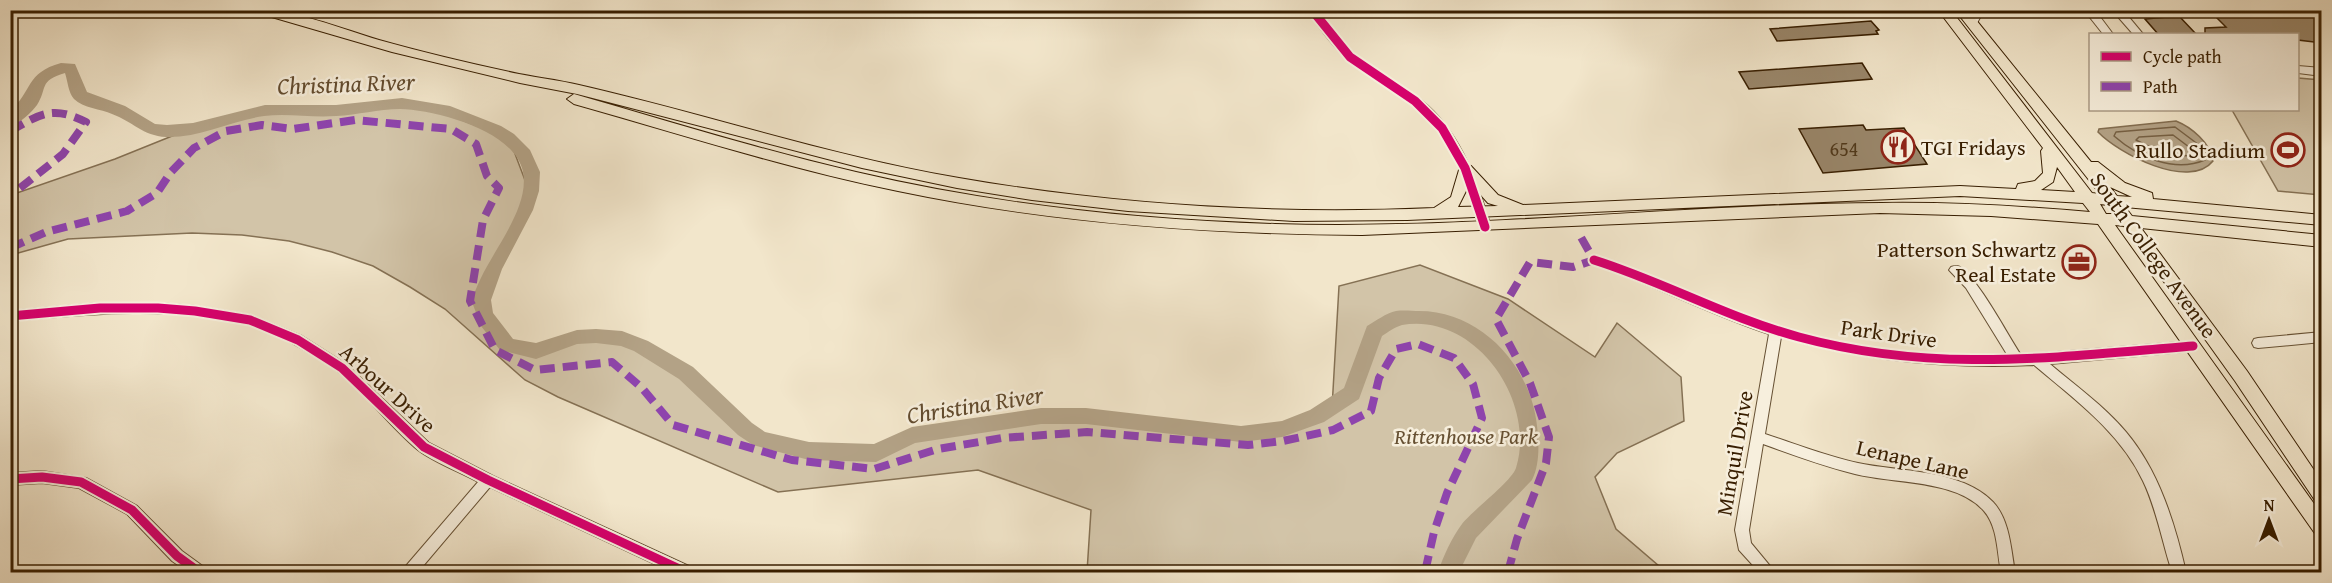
<svg xmlns="http://www.w3.org/2000/svg" width="2332" height="583" font-family="'Gentium Book Plus',serif">
	<style>
		.green { fill: #d2c4a8; stroke: #857154; stroke-width: 1.5 }
		.water { fill: #b3a286; stroke: #826d50; stroke-width: 1.5 }
		.lines { fill: none; stroke-linecap: round; stroke-linejoin: round }
		.shore { stroke: #766043; stroke-width: 1.5 }
		.river { fill: #b3a286; fill-rule: evenodd }
		.building { fill: #99866a; stroke: #381e00; stroke-width: 1.5 }
		.minor-casing { stroke: #665033; stroke-width: 2 }
		.major-casing { stroke: #381e00; stroke-width: 2 }
		.minor { fill: #f7efdd; fill-rule: evenodd }
		.major { fill: #f2e6cb; fill-rule: evenodd }
		.quiet { stroke: #8e44ad; stroke-width: 8; stroke-dasharray: 15 8; stroke-linecap: butt }
		.cycleway-casing { stroke: #f7efdd; stroke-width: 13 }
		.cycleway { stroke: #d6006c; stroke-width: 9 }
		.labels { text-anchor: middle; stroke-width: 5; stroke-linejoin: round; paint-order: stroke }
		.number-label { font-size: 20px; fill: #50381a }
		.poi-label { font-size: 22px; fill: #381e00; stroke: #f7efdd; text-anchor: end }
		.street-label { font-size: 22px; fill: #381e00; stroke: #f7efdd }
		.park-label { font-size: 22px; font-style: italic; fill: #665032; stroke: #f7efdd }
		.water-label { font-size: 24px; font-style: italic; fill: #634c2f; stroke: #f7efdd }
	</style>
	<rect width="100%" height="100%" fill="#f2e6cb"/>
	<filter id="stains"><feTurbulence type="fractalNoise" baseFrequency=".00333" numOctaves="4"/><feColorMatrix values="0 0 0 0 .2 0 0 0 0 .09 0 0 0 0 .02 0 0 0 .5 -.17"/></filter>
	<radialGradient id="worn" r=".72"><stop offset=".6" stop-color="#630" stop-opacity="0"/><stop offset="1" stop-color="#630" stop-opacity=".3"/></radialGradient>
	<g class="green">
		<path d="M2298,78L2321,80V195L2278,191L2232,110H2298Z"/>
		<path d="M420,104L509,138L531,196L521,222L491,270L481,301L483,313L507,345L536,351L577,337L596,336L622,339L641,346L686,373L745,429L760,439L809,451L876,453L912,435L1041,416H1086L1241,434L1282,429L1317,416L1332,408L1339,286L1420,265L1508,299L1595,357L1617,323L1681,377L1684,421L1617,453L1595,477L1616,529L1666,572H1087L1091,510L978,470L778,492L558,397L525,380L445,309L410,287L373,266L332,252L289,241L242,235L192,233L68,239L11,255V195L115,159L187,130L256,112L295,108L327,111Z"/>
	</g>
	<path class="water" d="M2176,121C2191,127 2211,143 2213,161C2189,191 2118,153 2098,132L2099,129Z"/>
	<g class="lines">
		<g class="shore">
			<path d="M2175,127L2199,145L2205,160C2174,173 2138,157 2114,136L2116,132Z"/>
			<path d="M2173,135L2193,150L2194,156L2166,155L2136,140L2139,137Z"/>
		</g>
		<path class="river" d="M61,63L75,64L87,92L125,106L155,124L167,125L193,123L265,105H336L402,98L450,106L501,126L514,134L530,150L540,172L539,191L533,210L502,269L491,300L493,313L513,339L536,343L577,330L596,329L622,331L648,341L693,367L752,423L765,432L809,442L874,444L912,427L1041,408H1086L1241,426L1282,421L1310,410L1344,388L1367,326C1376,321 1386,313 1396,311C1404,310 1412,311 1419,311C1481,311 1531,366 1537,426C1539,443 1540,464 1532,480L1476,538L1459,572H1438C1443,557 1452,537 1462,524C1473,510 1511,482 1516,468C1537,401 1475,312 1402,325C1395,327 1388,332 1382,336L1359,399L1324,422L1282,437L1241,442L1086,424H1041L915,443L876,462L809,460L753,445L738,435L679,379L634,351L621,346L596,343L577,344L536,359L500,350L481,326L472,302C481,261 531,214 523,172C515,130 435,110 400,109C378,109 358,115 336,116C312,118 288,113 264,116C231,121 199,138 166,137C143,136 132,121 112,114C101,109 83,108 74,99C68,92 68,82 65,73C38,81 48,88 37,105C32,112 19,124 10,127V111C33,91 25,73 61,63Z"/>
	</g>
	<g class="building">
		<path d="M2209,10H2322V43L2298,40V34H2205V28L2226,27Z"/>
		<path d="M2179,16L2196,34H2158L2145,19Z"/>
		<path d="M1871,21L1879,30L1876,31L1878,34L1777,41L1770,29Z"/>
		<path d="M1862,63L1872,79L1749,89L1739,72Z"/>
		<path d="M1863,125L1866,130L1904,128L1927,164L1823,173L1799,129Z"/>
	</g>
	<g class="lines">
		<defs>
			<g id="minor">
				<path d="M1307,10H1318C1330,28 1343,46 1360,59C1382,76 1408,87 1428,106C1462,137 1478,184 1491,227L1489,230L1485,231L1479,227C1468,185 1453,140 1419,110C1400,93 1376,81 1355,66C1336,51 1321,30 1307,10Z"/>
				<path d="M1974,10H1984L1976,25L1972,26L1967,23Z"/>
				<path d="M2084,10H2095L2113,34H2103Z"/>
				<path d="M2112,10H2123L2143,34H2133Z"/>
				<path d="M2298,66L2322,68V76L2298,73Z"/>
				<path d="M1594,255C1650,273 1701,299 1756,319C1836,348 1922,358 2008,356L1966,288L1949,270L1951,267C1955,266 1956,265 1960,267C1979,280 2007,334 2021,355L2193,341L2197,342L2199,346L2197,350L2193,351L2050,364C2076,386 2104,406 2126,432C2159,471 2175,524 2186,572H2172C2162,542 2157,510 2143,481C2120,432 2074,399 2034,365C1948,369 1864,361 1781,337L1765,434C1796,444 1826,456 1858,463C1899,472 1962,469 1993,502C2010,520 2011,550 2015,572H2001C1997,553 1998,527 1984,511C1956,479 1894,484 1855,474C1823,466 1793,455 1763,444L1749,530L1751,543L1775,572H1759L1739,550L1735,530L1769,334C1708,314 1651,283 1590,263L1588,260L1590,257Z"/>
				<path d="M100,303H158L195,306L250,315L302,336L346,364L429,443L493,476L691,567L693,572H672L490,487L418,572H403L405,567L478,482C460,472 433,462 418,450C390,427 364,391 336,370C311,353 277,332 247,324C169,306 89,314 10,321V311Z"/>
				<path d="M2322,332V342L2258,348L2254,347L2252,343L2254,339L2258,338Z"/>
				<path d="M42,471L86,478L137,506L182,551L204,567L206,572H188L172,561L127,514L79,488L42,483L10,485V473Z"/>
			</g>
			<path id="major" d="M256,10C297,10 339,28 379,40C425,53 472,64 519,74C539,78 559,80 579,85C706,114 830,156 959,178C1115,205 1276,215 1434,208L1451,197L1459,170L1466,165L1471,166L1498,195L1523,205L1960,186L2016,189L2018,184L2035,181L2043,173L2041,151L2043,148L1938,10H1951L2092,193L2100,194L1955,10H1968L2091,162H2098L2125,183L2152,193L2153,199L2322,215V225L2125,207L2132,216L2322,235V247L2141,228L2247,371L2322,482V504L2316,502L2235,381L2134,240L2124,226L2115,225L2322,515V538L2316,535L2098,224L1991,216L1880,213L1362,235C1206,234 1051,223 898,191C788,169 681,134 574,104L567,99L574,94C668,121 761,150 856,172C993,204 1135,220 1275,224C1478,230 1680,204 1882,203C1952,202 2021,206 2090,212L2083,203L1960,196L1407,220L1294,221L1128,211L1032,200L957,188L862,168L577,94L520,83L392,52L258,13ZM2057,167L2075,192L2041,190L2053,182ZM1470,183L1488,203L1498,206L1458,207ZM2110,187L2132,197L2117,196ZM2100,204L2108,205L2115,214H2106Z"/>
		</defs>
		<use href="#minor" class="minor-casing"/>
		<use href="#major" class="major-casing"/>
		<use href="#minor" class="minor"/>
		<use href="#major" class="major"/>
		<g class="quiet">
			<path d="M10,131C41,114 52,105 86,122L63,154L10,196"/>
			<path d="M10,248L46,232L127,211L157,193L171,172L194,148L226,131L262,125L293,129L355,120L451,129L476,144L487,176L499,188L483,220L470,301L495,350L535,370L612,362L642,388L673,425L792,460L874,469L938,449L1002,438L1087,432L1248,445L1283,441L1333,430L1371,411L1379,378L1396,349L1418,344L1454,358L1473,384L1482,418L1447,493L1434,532L1425,572"/>
			<path d="M1508,572L1517,539L1546,463L1549,437L1530,383L1496,319L1530,262L1573,267L1594,260L1578,232"/>
		</g>
		<defs>
			<g id="cycleway">
				<path d="M1312,10L1350,57L1415,101L1442,128L1465,168L1485,227"/>
				<path d="M1594,260C1664,282 1728,318 1799,337C1935,374 2056,357 2193,346"/>
				<path d="M10,316L100,308H158L195,311L250,320L298,340L342,368L424,447L488,480L686,572"/>
				<path d="M10,479L42,477L81,482L132,510L177,556L199,572"/>
			</g>
		</defs>
		<use href="#cycleway" class="cycleway-casing"/>
		<use href="#cycleway" class="cycleway"/>
	</g>
	<defs>
		<symbol id="restaurant-ring" viewBox="-11 -11 22 22"><circle r="9.5" fill="#f7efdd" stroke="#8f2418" stroke-width="1.5"/><path d="M-5-6h1v4h1v-4h1v4h1v-4h1v5L-1.5 .5V6h-2V.5L-5-1ZM5-6V6H3V1.5H1.5Q1.5-4 5-6Z" fill="#8f2418"/></symbol>
		<symbol id="stadium-ring" viewBox="-11 -11 22 22"><circle r="9.5" fill="#f7efdd" stroke="#8f2418" stroke-width="1.5"/><path d="M0-5a6.5 5 0 1 0 0 10a6.5 5 0 1 0 0-10ZM-3.5-1.8h7v3.6h-7Z" fill="#8f2418"/></symbol>
		<symbol id="office-ring" viewBox="-11 -11 22 22"><circle r="9.5" fill="#f7efdd" stroke="#8f2418" stroke-width="1.5"/><path d="M-6-3h4V-5.5h4V-3h4V5H-6ZM-1-4.5V-3h2v-1.5ZM-6 0V1H6V0Z" fill="#8f2418"/></symbol>
	</defs>
	<g fill-rule="evenodd">
		<use href="#restaurant-ring" x="1879" y="128" width="38" height="38"/>
		<use href="#stadium-ring" x="2269" y="131" width="38" height="38"/>
		<use href="#office-ring" x="2060" y="243" width="38" height="38"/>
	</g>
	<g class="labels">
		<g class="number-label">
			<text x="1844" y="156">654</text>
		</g>
		<g class="poi-label">
			<text x="1921" y="155" text-anchor="start">TGI Fridays</text>
			<text x="2265" y="158">Rullo Stadium</text>
			<text x="2056" y="257">Patterson Schwartz<tspan x="2056" dy="25">Real Estate</tspan></text>
		</g>
		<g class="street-label">
			<text transform="translate(2154 255) rotate(54)" y="8">South College Avenue</text>
			<text transform="translate(1889 333) rotate(8)" y="8">Park Drive</text>
			<text transform="translate(388 388) rotate(42)" y="8">Arbour Drive</text>
			<text transform="translate(1734 453) rotate(-80)" y="8">Minquil Drive</text>
			<text transform="translate(1913 459) rotate(13)" y="8">Lenape Lane</text>
		</g>
		<g class="park-label">
			<text x="1466" y="444">Rittenhouse Park</text>
		</g>
		<g class="water-label">
			<text transform="translate(346 84) rotate(-2)" y="8">Christina River</text>
			<text transform="translate(975 405) rotate(-9)" y="8">Christina River</text>
		</g>
	</g>
	<rect width="2332" height="583" fill="none" stroke="#f2e6cb" stroke-width="36"/>
	<rect x="12" y="12" width="2308" height="559" fill="none" stroke="#381e00" stroke-width="3"/>
	<rect x="18" y="18" width="2296" height="547" fill="none" stroke="#381e00" stroke-width="1.5"/>
	<rect x="2089" y="33" width="210" height="78" fill="#f7efdd" stroke="#ab9b85" stroke-width="1.5"/>
	<rect x="2101" y="52" width="30" height="9" fill="#d6006c" stroke="#ab9b85" stroke-width="1.5"/>
	<text x="2143" y="63" font-size="18" fill="#381e00">Cycle path</text>
	<rect x="2101" y="82" width="30" height="9" fill="#8e44ad" stroke="#ab9b85" stroke-width="1.5"/>
	<text x="2143" y="93" font-size="18" fill="#381e00">Path</text>
	<g transform="translate(2269 520)" stroke="#f7efdd" stroke-width="4.5" paint-order="stroke">
	<path d="M0-4.5L10 22L0 15L-10 22Z" fill="#381e00"/>
	<text y="-9" font-size="16" font-weight="bold" text-anchor="middle" fill="#381e00">N</text>
	</g>
	<rect width="100%" height="100%" filter="url(#stains)"/>
	<rect width="100%" height="100%" fill="url(#worn)"/>
</svg>
